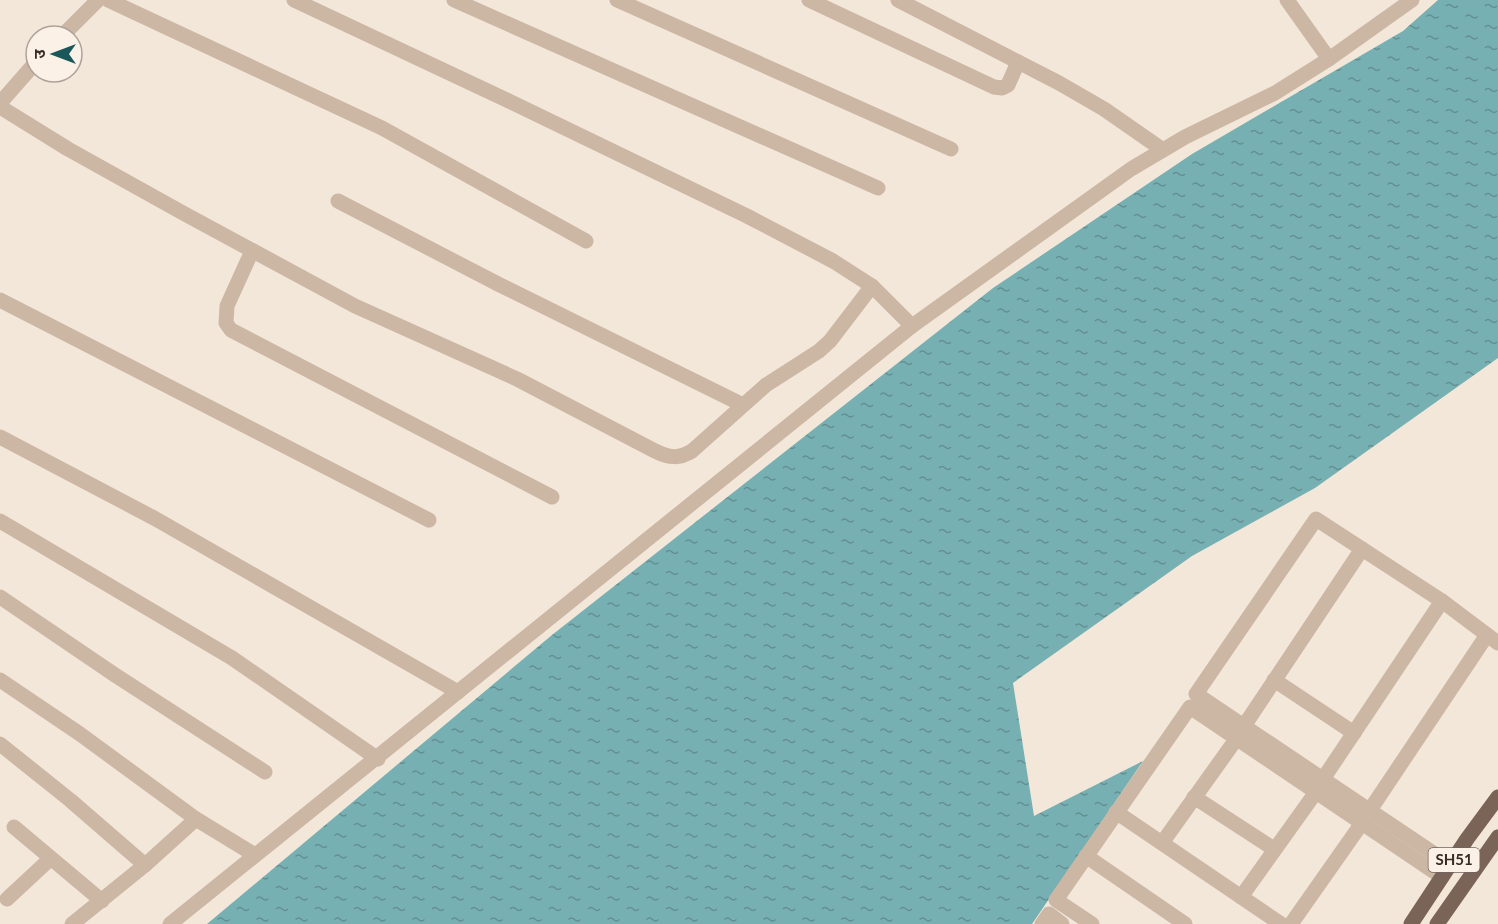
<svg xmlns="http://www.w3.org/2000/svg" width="1498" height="924" font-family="Lato,'Noto Sans Devanagari',sans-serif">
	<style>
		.water { fill: url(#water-ripples) }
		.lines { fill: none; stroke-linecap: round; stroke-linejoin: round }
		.minor { stroke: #ccb7a5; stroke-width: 15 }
		.major { stroke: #7a6357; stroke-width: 15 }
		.labels { text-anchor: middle; stroke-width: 6; stroke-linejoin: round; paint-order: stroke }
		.shield { fill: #fbf1e6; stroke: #726760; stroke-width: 1.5 }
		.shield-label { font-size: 15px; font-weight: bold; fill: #372c27 }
	</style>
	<defs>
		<pattern id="water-ripples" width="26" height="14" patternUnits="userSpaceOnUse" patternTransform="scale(1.5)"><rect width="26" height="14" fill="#77b0b2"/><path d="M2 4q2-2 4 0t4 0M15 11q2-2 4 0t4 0" fill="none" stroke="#628f91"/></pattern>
	</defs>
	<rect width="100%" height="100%" fill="#f3e7da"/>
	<path class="water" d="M1438,0H1498V358L1315,488L1192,556L1013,683L1034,816L1143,761L1032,924H207L552,635L993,288L1192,154L1403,31Z"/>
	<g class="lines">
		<g class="minor">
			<path d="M108,0L382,128L586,241"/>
			<path d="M294,0L513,103L747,216L833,261L872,286L912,326"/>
			<path d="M454,0L878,188"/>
			<path d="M617,0L951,149"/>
			<path d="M809,0L994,87L1002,88L1008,85L1018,62"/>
			<path d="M898,0L1059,83L1104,109L1163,150"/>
			<path d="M1287,0L1329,59"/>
			<path d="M62,36L98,0"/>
			<path d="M0,103L36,62"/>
			<path d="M0,107L68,149L183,213L355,306L517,379L655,451C669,458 679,459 692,451L766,385L819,351L830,341L872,286"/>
			<path d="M338,201L500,285L743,405"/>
			<path d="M252,251L227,306L226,323L231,330L552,497"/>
			<path d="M0,300L429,520"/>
			<path d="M0,437L154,518L458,692"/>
			<path d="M0,521L232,658L378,759"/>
			<path d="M0,597L115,675L265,772"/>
			<path d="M0,680L80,734L196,819L255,855"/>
			<path d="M1274,680L1354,733"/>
			<path d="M1244,726L1362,549"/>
			<path d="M0,744L70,800L145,865"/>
			<path d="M1323,779L1442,601"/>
			<path d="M1194,797L1274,849"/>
			<path d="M1370,810L1487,635"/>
			<path d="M1116,812L1281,924"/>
			<path d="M14,827L102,901"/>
			<path d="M1162,843L1237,738"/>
			<path d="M1086,856L1185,924"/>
			<path d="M1451,865L1196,694L1316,519L1442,601L1498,643"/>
			<path d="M1241,897L1316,792"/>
			<path d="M7,899L50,859"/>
			<path d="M72,924L145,865L196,819"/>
			<path d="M170,924L912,326L1131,169L1185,137L1275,93L1329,59L1412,0"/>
			<path d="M1042,924L1049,914L1062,924"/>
			<path d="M1092,924L1056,900L1190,707L1442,877"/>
			<path d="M1291,924L1362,823"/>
		</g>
		<g class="major">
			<path d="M1411,924L1467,839L1498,797"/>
			<path d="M1437,924L1498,837"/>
		</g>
	</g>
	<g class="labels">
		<rect class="shield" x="1428.5" y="848" width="51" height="24" rx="4.5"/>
		<g class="shield-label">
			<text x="1454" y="865">SH51</text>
		</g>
	</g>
	<g transform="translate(54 54) rotate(270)"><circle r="28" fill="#fbf1e6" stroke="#ada29a" stroke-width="1.5"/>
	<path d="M0-4.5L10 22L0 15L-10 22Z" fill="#1a575b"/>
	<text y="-9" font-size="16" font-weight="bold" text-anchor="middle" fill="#372c27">उ</text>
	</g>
</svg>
